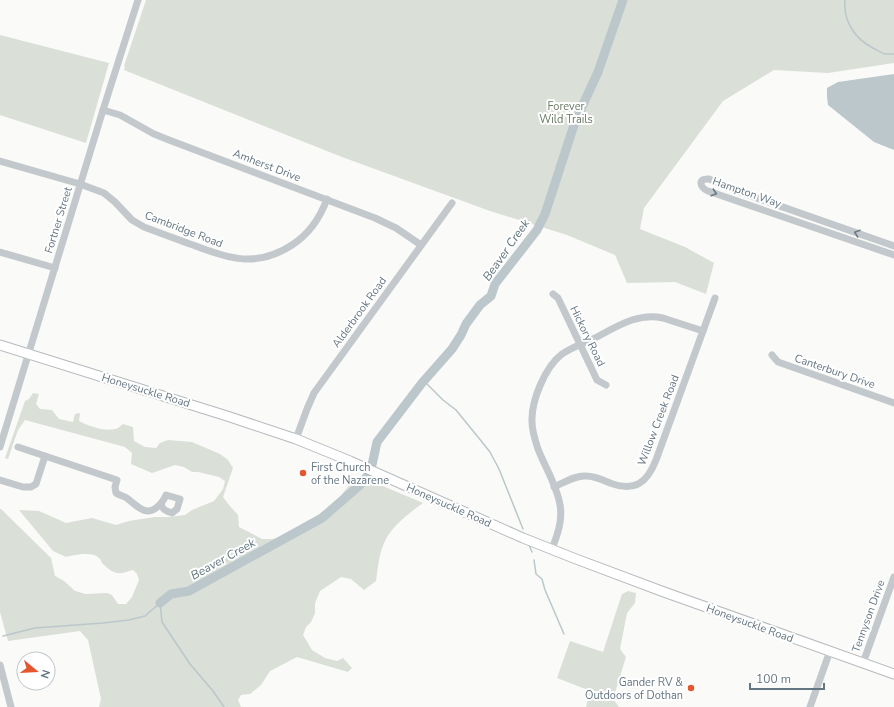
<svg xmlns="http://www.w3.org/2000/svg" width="894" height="707" font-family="'Nunito Sans',sans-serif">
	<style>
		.green { fill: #dadfd7 }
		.water { fill: #bbc7cb }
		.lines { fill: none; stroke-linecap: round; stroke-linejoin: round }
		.stream { stroke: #bbc7cb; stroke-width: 1.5 }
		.river { stroke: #bbc7cb; stroke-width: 9 }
		.major-casing { stroke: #b5babe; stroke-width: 11 }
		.minor { stroke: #c3c8cc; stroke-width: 7 }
		.major { stroke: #fff; stroke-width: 9 }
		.oneway { stroke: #6a7a87 }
		.poi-dot { fill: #e4572e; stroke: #fff; stroke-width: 1.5 }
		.labels { text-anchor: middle; stroke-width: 4; stroke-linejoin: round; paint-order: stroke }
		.park-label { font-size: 11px; fill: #687a64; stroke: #fff }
		.street-label { font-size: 11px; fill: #657683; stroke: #fff }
		.poi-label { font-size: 11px; fill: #657683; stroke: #fff; text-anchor: start }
		.water-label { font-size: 12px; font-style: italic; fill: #60757c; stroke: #fff }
	</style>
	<rect width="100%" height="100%" fill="#fafaf8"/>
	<g class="green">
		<path d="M146,0H894V63L828,73L774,70L723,101L644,208L640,229L685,247L714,263L706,294L675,282L627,283L615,255L567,235L490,211L342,157L124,70L125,67L124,66Z"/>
		<path d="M0,35L109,63L86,143L0,115Z"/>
		<path d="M33,393L39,394L36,404L40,409L52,410L59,419L73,422L75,414L80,413L79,421C88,426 108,433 118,428C120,427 121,425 123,424L133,427L134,441L145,447L156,448L160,443L168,440L192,442L220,454L228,460L233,468L223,497L229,505L238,515L239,527L262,539H273L280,537L317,516L338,499L350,484L371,481L423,503C411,512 393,525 386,539C379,552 378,567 376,581L364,590L351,579L341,577L320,591L315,603V613L311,622L306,627L303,635L312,650L325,658L337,661L343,658L352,668L348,672L297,657L270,671L261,685L250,694L241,695L238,700L241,707H99L101,699L88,640L80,631L8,641L0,612V509H1L51,558L55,576L64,581L75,591L86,594L107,593L112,595L118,604H126L132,597L139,580L137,574L133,570C128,571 122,574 118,573C113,573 106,567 102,563C101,562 101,559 99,558C92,551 74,555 66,557L53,551L19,510L39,511L66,523L92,518L116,525L129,521L155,517H169L185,515L192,510L214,501L223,489L225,481L219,477L198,472H192L184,467L175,465L152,473L131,464L132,453L125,447L25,420L18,430L8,459L5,458L25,401L29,399Z"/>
		<path d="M628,591L636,593L635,603L627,613L620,649L626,657L613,699L619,707H586L588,700V690L557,678L570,641L603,652L622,594Z"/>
	</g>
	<path class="water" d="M894,74V150L874,142L828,105L827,97V88L838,82Z"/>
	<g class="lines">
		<g class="stream">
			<path d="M845,0C843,21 855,39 873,48C877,50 881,53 885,54C887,54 891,54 894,54"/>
			<path d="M424,381L443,400L456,410L478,437L490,452L499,469L523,529"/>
			<path d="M529,545L532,552"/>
			<path d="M534,560L536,574L542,579L545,590L564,634"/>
			<path d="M160,603L162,622L190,664L213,691L224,707"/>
			<path d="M3,636L35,628L103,623L129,620L145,616L160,603"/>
		</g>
		<g class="river">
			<path d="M372,465L377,442L422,383L452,349L461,335L466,324L480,305L491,296L495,284L537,230L545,214L575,122L598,72L623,0"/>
			<path d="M160,603L171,594L189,591L322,518L360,485L368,475"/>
		</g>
		<defs>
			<path id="major" d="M0,345L227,416L296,439L350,461L523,538L576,559L664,592L894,674"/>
		</defs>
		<use href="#major" class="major-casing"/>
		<g class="minor">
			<path d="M103,110L120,115L154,134L169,140L375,218L396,228L421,245"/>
			<path d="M0,161L80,184L104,193L115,202L132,220L144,227C160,233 176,239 193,245C229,259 257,268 292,245C309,234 320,218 327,199"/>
			<path d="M894,246L737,191L709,179C697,178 700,188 708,191L894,255"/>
			<path d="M0,252L55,268"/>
			<path d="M553,294L558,298L597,380L606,385"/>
			<path d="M772,355L778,362L894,403"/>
			<path d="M296,439L307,409L314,393L452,203"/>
			<path d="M0,447L103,110L138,0"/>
			<path d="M18,447L117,480L115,487L116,493C119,495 122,496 125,497C135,503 144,517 156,508C161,504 164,500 166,495L180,499L177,509L172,513C166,511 163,510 161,504"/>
			<path d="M0,480L23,487H31L36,484L45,456"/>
			<path d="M554,487C564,483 575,475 586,476C595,476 603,480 610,483C635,492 647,483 656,460L715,298"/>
			<path d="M552,549C557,536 563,520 560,505C557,486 545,467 538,449C535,440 532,431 532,422C531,401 545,367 562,354C572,347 584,343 595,338C616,327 638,312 663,318L703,331"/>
			<path d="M863,663L894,577"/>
			<path d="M0,665L11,707"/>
			<path d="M810,707L830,651"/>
		</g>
		<use href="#major" class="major"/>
	</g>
	<defs><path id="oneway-chevron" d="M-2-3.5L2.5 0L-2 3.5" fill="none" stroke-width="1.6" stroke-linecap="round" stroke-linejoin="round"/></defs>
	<g class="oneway">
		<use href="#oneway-chevron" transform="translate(714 193) rotate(18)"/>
		<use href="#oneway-chevron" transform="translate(857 233) rotate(-161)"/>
	</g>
	<g class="poi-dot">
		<circle cx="303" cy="473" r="4"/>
		<circle cx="691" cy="688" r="4"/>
	</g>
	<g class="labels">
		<g class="park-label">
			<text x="566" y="110">Forever<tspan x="566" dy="13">Wild Trails</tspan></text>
		</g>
		<g class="street-label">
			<text transform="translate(267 165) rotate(21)" y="4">Amherst Drive</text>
			<text transform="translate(747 192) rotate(19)" y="4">Hampton Way</text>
			<text transform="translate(58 220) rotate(-73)" y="4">Fortner Street</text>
			<text transform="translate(184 229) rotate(21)" y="4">Cambridge Road</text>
			<text transform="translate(359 312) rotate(-54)" y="4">Alderbrook Road</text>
			<text transform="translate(588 336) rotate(64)" y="4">Hickory Road</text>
			<text transform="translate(835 371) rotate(19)" y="4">Canterbury Drive</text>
			<text transform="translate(146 390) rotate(17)" y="4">Honeysuckle Road</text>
			<text transform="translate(658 420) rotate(-69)" y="4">Willow Creek Road</text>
			<text transform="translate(449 505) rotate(24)" y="4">Honeysuckle Road</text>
			<text transform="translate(868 616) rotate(-70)" y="4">Tennyson Drive</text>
			<text transform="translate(750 623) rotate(20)" y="4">Honeysuckle Road</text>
		</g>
		<g class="poi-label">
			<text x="311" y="471">First Church<tspan x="311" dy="13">of the Nazarene</tspan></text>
			<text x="683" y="686" text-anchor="end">Gander RV &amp;<tspan x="683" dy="13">Outdoors of Dothan</tspan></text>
		</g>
		<g class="water-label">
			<text transform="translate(506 250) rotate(-55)" y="4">Beaver Creek</text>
			<text transform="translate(223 559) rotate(-29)" y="4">Beaver Creek</text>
		</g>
	</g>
	<g transform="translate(36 671) rotate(108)"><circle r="19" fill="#ffffff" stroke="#c1c8cd"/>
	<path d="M0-3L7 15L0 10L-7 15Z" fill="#e4572e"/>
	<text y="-6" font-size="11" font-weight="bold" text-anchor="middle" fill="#657683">N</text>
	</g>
	<path d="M750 683v6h74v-6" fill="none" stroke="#657683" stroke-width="2"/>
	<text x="756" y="683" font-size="12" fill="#657683" stroke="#ffffff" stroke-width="3" paint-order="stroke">100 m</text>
</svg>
